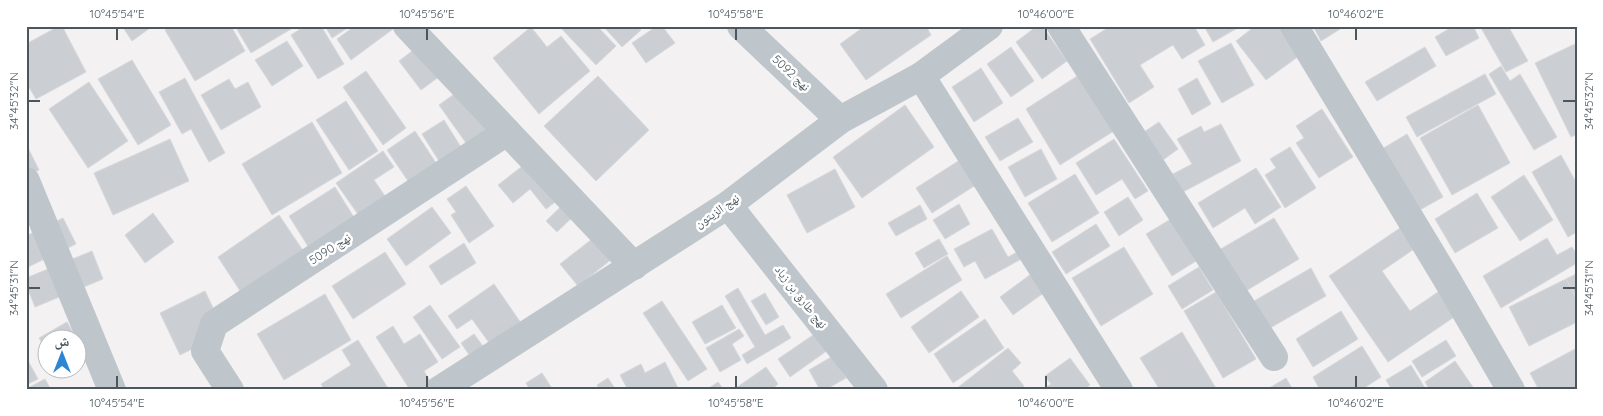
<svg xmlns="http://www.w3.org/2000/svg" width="1603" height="416" font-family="Quicksand,'Noto Naskh Arabic',sans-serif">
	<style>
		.building { fill: #cbcfd3; stroke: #d6d8dc }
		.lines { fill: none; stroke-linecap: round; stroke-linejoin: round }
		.minor { stroke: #bec6cc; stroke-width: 28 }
		.ticks { fill: none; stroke: #4b565d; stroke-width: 2 }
		.labels { text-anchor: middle; stroke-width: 5; stroke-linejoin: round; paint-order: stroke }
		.street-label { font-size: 12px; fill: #4b565d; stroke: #fff }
		.neatline { fill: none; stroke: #4b565d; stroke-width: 2 }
		.ticks-label { font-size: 12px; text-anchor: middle; fill: #4b565d }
	</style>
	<rect width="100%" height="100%" fill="#f3f1f1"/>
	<g class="building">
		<path d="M59,26H62L86,72L36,99L26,82V44Z"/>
		<path d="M122,26H149L150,28L132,41Z"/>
		<path d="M171,26H231L245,51L195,81L165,30Z"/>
		<path d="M235,26H296L251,53Z"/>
		<path d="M305,26H321L344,64L318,79L291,35Z"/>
		<path d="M325,26H344L346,29L332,38Z"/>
		<path d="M351,26H397L351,60L337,39L352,28Z"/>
		<path d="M559,26H597L616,46L596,65Z"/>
		<path d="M603,26H637L641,30L622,47Z"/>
		<path d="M657,26H662L675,43L646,63L632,43Z"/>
		<path d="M865,26H926L931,35L866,80L840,44Z"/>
		<path d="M1037,26H1042L1067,61L1042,79L1016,42Z"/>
		<path d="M1111,26H1194L1205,45L1182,59L1173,45L1140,65L1154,87L1129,103L1090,39Z"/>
		<path d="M1204,26H1241L1213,42Z"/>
		<path d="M1255,26H1282L1303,53L1266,80L1236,41Z"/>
		<path d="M1313,26H1345L1321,41Z"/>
		<path d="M1454,26H1473L1479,38L1446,56L1435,37Z"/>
		<path d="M1480,26H1508L1528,61L1506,72Z"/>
		<path d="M531,27L547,47L561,36L590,71L539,114L493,58Z"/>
		<path d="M428,39L451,68L421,90L399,61Z"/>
		<path d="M287,41L303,66L272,86L255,60Z"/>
		<path d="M1231,43L1254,85L1222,103L1198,61Z"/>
		<path d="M1577,43V134L1571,137L1535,63Z"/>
		<path d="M1011,47L1034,81L1011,97L987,64Z"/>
		<path d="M1425,47L1436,66L1377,101L1365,82Z"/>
		<path d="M132,60L171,125L138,145L98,79Z"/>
		<path d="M1501,66L1510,81L1520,74L1557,137L1534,150L1489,74Z"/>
		<path d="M981,68L1003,103L974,122L952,87Z"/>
		<path d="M366,71L406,128L383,145L343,87Z"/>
		<path d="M1082,73L1117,129L1060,165L1026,109Z"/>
		<path d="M1485,74L1496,94L1417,137L1406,117Z"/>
		<path d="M598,76L649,130L596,181L544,126Z"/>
		<path d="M185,78L225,153L209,162L191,129L182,134L159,92Z"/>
		<path d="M1197,78L1211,104L1192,115L1178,89Z"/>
		<path d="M229,79L235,89L248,82L261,107L221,130L201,95Z"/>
		<path d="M89,82L128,141L88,168L49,109Z"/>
		<path d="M464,87L497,132L471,150L439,105Z"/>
		<path d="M346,101L378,151L349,170L316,120Z"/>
		<path d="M905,105L934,147L862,198L833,157Z"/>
		<path d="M1478,105L1510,163L1452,195L1420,138Z"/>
		<path d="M1322,109L1353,157L1319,178L1296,143L1304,138L1296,126Z"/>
		<path d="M1018,118L1033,142L1000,161L985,137Z"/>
		<path d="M444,120L466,155L444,169L422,134Z"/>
		<path d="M312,122L342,173L272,215L242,164Z"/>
		<path d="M1159,122L1178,149L1163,160L1144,132Z"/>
		<path d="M1221,124L1241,161L1183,192L1173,174L1192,164L1177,139L1201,126L1204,132Z"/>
		<path d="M415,131L438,166L410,184L387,150Z"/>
		<path d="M1407,134L1443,197L1418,211L1382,149Z"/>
		<path d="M170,139L189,181L113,215L94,173Z"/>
		<path d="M1114,139L1148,191L1135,199L1122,179L1096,195L1076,163Z"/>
		<path d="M26,144L39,170L26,176Z"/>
		<path d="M1290,147L1316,188L1285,208L1265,175L1276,168L1270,159Z"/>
		<path d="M1041,149L1057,179L1025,197L1008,167Z"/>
		<path d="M383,151L394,167L374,180L389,202L362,220L336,183Z"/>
		<path d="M539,153L570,191L546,209L530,189L513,203L498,185Z"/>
		<path d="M1561,155L1577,184V232L1568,237L1532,172Z"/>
		<path d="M963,158L979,183L932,213L916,188Z"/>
		<path d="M1256,168L1281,207L1255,224L1245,208L1213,228L1198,203Z"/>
		<path d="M835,169L855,207L807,233L787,195Z"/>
		<path d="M1075,174L1099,213L1052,242L1028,203Z"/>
		<path d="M1524,175L1553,220L1520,241L1491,197Z"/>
		<path d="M466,186L494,226L469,243L451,215L456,212L447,199Z"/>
		<path d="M335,187L365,235L319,264L289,216Z"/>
		<path d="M1477,193L1498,228L1455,253L1435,219Z"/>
		<path d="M574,194L585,205L557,232L546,221Z"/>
		<path d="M1128,197L1143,220L1119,236L1104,212Z"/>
		<path d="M959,204L970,224L945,239L933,220Z"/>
		<path d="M920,205L927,219L896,236L888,223Z"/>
		<path d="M432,207L451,233L406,266L387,239Z"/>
		<path d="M153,213L174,242L145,263L125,235Z"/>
		<path d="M279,215L306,255L244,297L218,257Z"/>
		<path d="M63,218L76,244L26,268V236Z"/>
		<path d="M1274,218L1299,259L1244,292L1219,250Z"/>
		<path d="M1171,219L1196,261L1172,276L1146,234Z"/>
		<path d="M1096,224L1110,246L1066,274L1052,252Z"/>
		<path d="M610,225L627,247L578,286L560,264Z"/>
		<path d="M1403,226L1417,247L1382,271L1410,311L1441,290L1457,315L1388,362L1329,276Z"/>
		<path d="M992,229L1008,257L1021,250L1025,257L985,279L975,261L964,267L954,249Z"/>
		<path d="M1547,238L1557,255L1572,247L1577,255V263L1501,308L1483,276Z"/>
		<path d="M939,239L948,254L924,268L915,253Z"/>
		<path d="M464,243L476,263L441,285L429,266Z"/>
		<path d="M1124,247L1153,294L1101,326L1072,278Z"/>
		<path d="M92,251L103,279L35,307L26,284V278Z"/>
		<path d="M385,252L406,284L353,319L332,286Z"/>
		<path d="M947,256L962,280L901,318L886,294Z"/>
		<path d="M1199,267L1213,290L1182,309L1168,286Z"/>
		<path d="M1311,268L1326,296L1270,328L1254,301Z"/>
		<path d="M1031,274L1045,292L1013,315L1000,297Z"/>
		<path d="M1576,274L1577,275V298L1566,279Z"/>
		<path d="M1566,279L1577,300V322L1529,346L1509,307Z"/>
		<path d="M494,284L521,323L490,344L472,319L457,329L448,316Z"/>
		<path d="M738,288L765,335L783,325L791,338L747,364L742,355L755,347L725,296Z"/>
		<path d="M205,291L225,333L180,355L160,313Z"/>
		<path d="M961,291L979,317L929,353L911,327Z"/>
		<path d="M1216,292L1256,359L1223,378L1184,311Z"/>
		<path d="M765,293L779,317L766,325L751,301Z"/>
		<path d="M325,294L351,340L284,380L257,334Z"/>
		<path d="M662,301L707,369L688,381L643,313Z"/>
		<path d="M430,305L460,347L442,359L413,317Z"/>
		<path d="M722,305L736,328L705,344L692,322Z"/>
		<path d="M1341,311L1358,339L1313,367L1296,339Z"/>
		<path d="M985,319L1004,348L953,383L934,354Z"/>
		<path d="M67,322L76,338H48V353L39,338Z"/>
		<path d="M393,326L404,344L420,334L438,362L424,371L433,386L428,390H410L376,337Z"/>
		<path d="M739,329L744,336L732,344L741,360L720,372L706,348Z"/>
		<path d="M1182,332L1217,390H1160L1140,358Z"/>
		<path d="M816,333L828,350L790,377L778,359Z"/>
		<path d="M474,334L488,353L474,362L461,343Z"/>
		<path d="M358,340L389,390H325L321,384L351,365L342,350Z"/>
		<path d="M1446,340L1456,356L1422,377L1412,361Z"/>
		<path d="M1362,346L1381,377L1361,390H1320L1313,377Z"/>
		<path d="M1008,348L1021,363L1012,371L1024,386L1020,390L956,389Z"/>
		<path d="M1577,348V390H1539L1530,373Z"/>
		<path d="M833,356L846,378L825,390H820L809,370Z"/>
		<path d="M26,357L38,379L26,385Z"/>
		<path d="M1070,358L1090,385L1083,390H1042L1051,384L1045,376Z"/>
		<path d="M1455,361L1475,390H1430L1425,382Z"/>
		<path d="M665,362L679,390H628L620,375L641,364L645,373Z"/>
		<path d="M1411,365L1426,390H1392L1386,380Z"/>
		<path d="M766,367L778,384L771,390H733Z"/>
		<path d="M542,373L553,390H530L526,383Z"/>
		<path d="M608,378L616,390H600L597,385Z"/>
		<path d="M1286,378L1293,390H1266Z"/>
		<path d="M45,379L51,390H26V389Z"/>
		<path d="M718,382L724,390H706Z"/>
	</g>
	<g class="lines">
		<g class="minor">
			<path d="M407,26L634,266"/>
			<path d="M741,26L840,120"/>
			<path d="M1061,26L1274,357"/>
			<path d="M1294,26L1446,278L1511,390"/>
			<path d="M921,76L1119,390"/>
			<path d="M26,181L112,390"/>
			<path d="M728,205L874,390"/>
			<path d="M230,390L205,351L214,324L507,132"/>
			<path d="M439,390L728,205L840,120L921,76L989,26"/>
		</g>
	</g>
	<path class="ticks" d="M117,28V40M427,28V40M736,28V40M1046,28V40M1356,28V40M28,101H40M1563,101H1576M28,288H40M1563,288H1576M117,376V388M427,376V388M736,376V388M1046,376V388M1356,376V388"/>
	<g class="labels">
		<g class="street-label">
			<text transform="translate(791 73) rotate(43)" y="4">نهج 5092</text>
			<text transform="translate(717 211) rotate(-34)" y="4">نهج الزيتون</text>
			<text transform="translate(330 249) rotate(-33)" y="4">نهج 5090</text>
			<text transform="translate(801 297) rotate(52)" y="4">نهج طارق بن زياد</text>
		</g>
	</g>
	<rect width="1603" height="416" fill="none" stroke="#ffffff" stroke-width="55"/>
	<g transform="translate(62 354)"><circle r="24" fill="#ffffff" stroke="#b7bbbe"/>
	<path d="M0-4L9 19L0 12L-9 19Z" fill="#2b85d3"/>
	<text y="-8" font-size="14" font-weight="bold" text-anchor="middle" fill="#4b565d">ش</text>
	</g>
	<rect x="28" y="28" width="1548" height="360" class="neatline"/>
	<g class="ticks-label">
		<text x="117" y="18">10°45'54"E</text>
		<text x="427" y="18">10°45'56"E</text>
		<text x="736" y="18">10°45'58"E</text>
		<text x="1046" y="18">10°46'00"E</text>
		<text x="1356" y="18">10°46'02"E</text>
		<text transform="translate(14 101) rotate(-90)" y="4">34°45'32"N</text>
		<text transform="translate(1589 101) rotate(-90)" y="4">34°45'32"N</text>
		<text transform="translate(14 288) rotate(-90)" y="4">34°45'31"N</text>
		<text transform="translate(1589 288) rotate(-90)" y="4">34°45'31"N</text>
		<text x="117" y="407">10°45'54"E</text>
		<text x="427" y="407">10°45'56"E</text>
		<text x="736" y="407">10°45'58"E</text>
		<text x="1046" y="407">10°46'00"E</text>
		<text x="1356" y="407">10°46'02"E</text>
	</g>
</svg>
